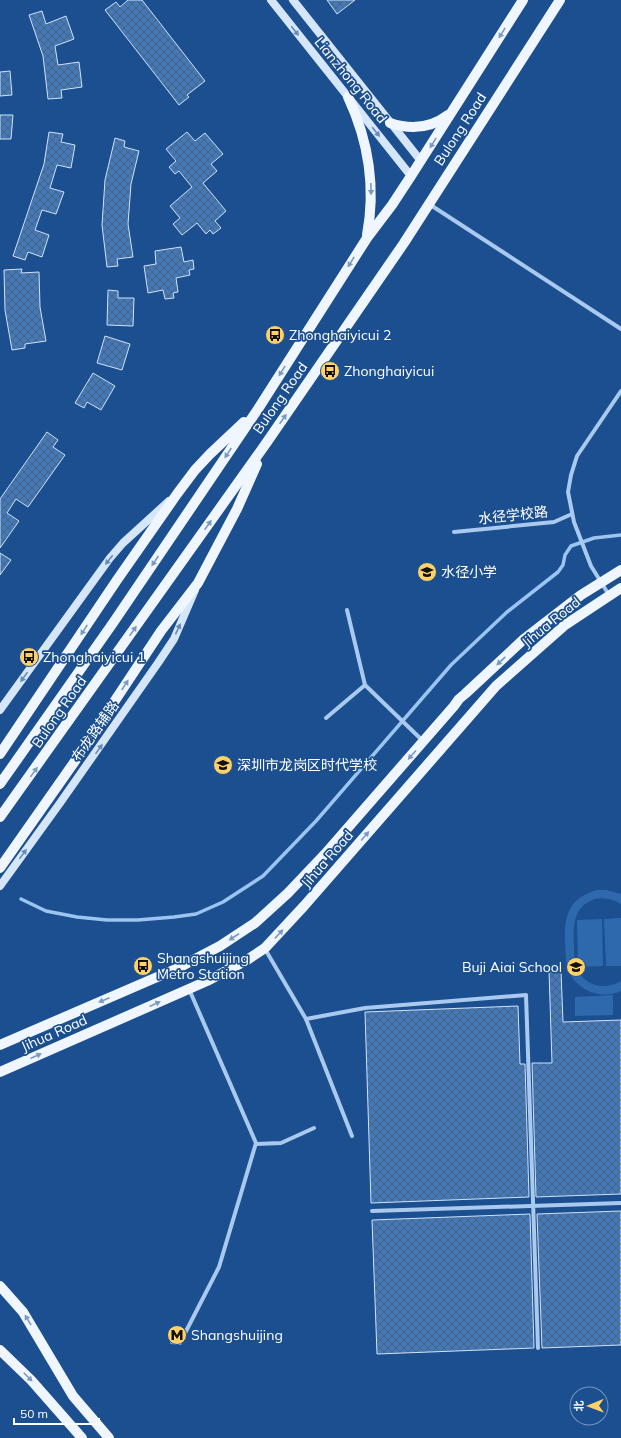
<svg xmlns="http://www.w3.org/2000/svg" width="621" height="1438" font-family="Mulish,'Noto Sans SC',sans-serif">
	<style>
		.grass { fill: #2e69ad }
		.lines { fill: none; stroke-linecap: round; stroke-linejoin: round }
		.stream { stroke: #9cc4f0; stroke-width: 3.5 }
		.building { fill: url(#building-cross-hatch); stroke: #cfe3fa }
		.street { stroke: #a9c9ee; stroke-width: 4 }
		.secondary { stroke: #d6e6fa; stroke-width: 8 }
		.primary { stroke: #f0f6ff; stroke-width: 10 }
		.oneway { fill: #668bba }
		.oneway2 { fill: #7b9ac1 }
		.labels { text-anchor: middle; stroke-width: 3.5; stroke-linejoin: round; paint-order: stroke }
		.street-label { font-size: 14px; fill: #fff; stroke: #1b4f8f }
		.poi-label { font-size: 14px; fill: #fff; stroke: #1b4f8f; text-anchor: start }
	</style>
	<defs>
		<pattern id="building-cross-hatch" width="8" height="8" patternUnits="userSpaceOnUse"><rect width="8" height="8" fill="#4478b7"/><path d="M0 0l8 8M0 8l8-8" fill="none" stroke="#486282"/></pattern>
	</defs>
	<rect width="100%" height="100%" fill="#1b4f8f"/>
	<g class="grass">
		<path d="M597,890H606L621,894V904C614,899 604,897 595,899C573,906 573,926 574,945C574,952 574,959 576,966C583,986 604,991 621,981V991C600,1001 573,989 567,966C565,958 566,950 565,942C564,915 569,898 597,890Z"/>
		<path d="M621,918V966H606L604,919Z"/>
		<path d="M602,919L603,966L578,967L577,920Z"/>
		<path d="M613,995V1015L575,1016V997Z"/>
	</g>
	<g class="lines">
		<path class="stream" d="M21,899L46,911L77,917L107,920H138L174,917L196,914L223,902L263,876L316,821L451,665L507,612L558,572L563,565L565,555L571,546L594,538L621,535"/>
	</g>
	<g class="building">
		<path d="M128,0H142L205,81L187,95L189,97L179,105L105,10L116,2L120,7Z"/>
		<path d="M327,0H355L337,14Z"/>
		<path d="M42,11L46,24L66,16L74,39L55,46L58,65L79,62L82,87L61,90L62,98L48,99L43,56L29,15Z"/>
		<path d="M10,71L12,95L0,96V72Z"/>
		<path d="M0,115H13L11,139H0Z"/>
		<path d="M49,132L63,134L61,142L75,145L71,168L57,165L50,188L64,192L56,214L42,210L35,230L49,235L42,257L28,252L25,260L13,256L44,164Z"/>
		<path d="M187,132L195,141L205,133L223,154L211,164L217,171L203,183L226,211L215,221L221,228L213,234L210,230L206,234L197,223L182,235L173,224L180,218L170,206L192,187L179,171L175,174L169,167L176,161L166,149Z"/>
		<path d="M115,138L125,141L124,147L139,151L131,184L128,224L133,257L117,259L118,266L107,267L102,225L105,180Z"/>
		<path d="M181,247L184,262L193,260L194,269L189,270L190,275L176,278L178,292L173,293L174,298L165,299L163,290L148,293L144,266L156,264L155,251Z"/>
		<path d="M22,269L21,273L39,272L40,307L46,341L25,344V348L12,350L5,310L4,270Z"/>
		<path d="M108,290L118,291V298H134L133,326L107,325Z"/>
		<path d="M105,336L130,344L122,370L97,363Z"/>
		<path d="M93,373L115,386L101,410L87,402L84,408L75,403Z"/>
		<path d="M47,432L58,440L53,447L65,455L28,507L16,499L7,513L19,521L0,548V499Z"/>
		<path d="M0,553L11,560L0,575Z"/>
		<path d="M549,971H561L563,1022L621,1020V1194L536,1197L532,1063H552Z"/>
		<path d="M518,1006L520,1064H525L529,1197L371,1203L365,1012Z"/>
		<path d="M621,1211V1345L542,1348L537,1214Z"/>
		<path d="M530,1214L534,1348L377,1354L372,1220Z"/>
	</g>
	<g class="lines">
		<g class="street">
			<path d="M429,204L621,329"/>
			<path d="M454,532L554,522L572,514"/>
			<path d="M609,595L591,566L574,522L568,492L571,475L577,456L621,391"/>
			<path d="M347,610L365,685L423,741"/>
			<path d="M326,718L365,685"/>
			<path d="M265,949L306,1019L352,1136"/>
			<path d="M306,1019L365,1008L526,995L538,1348"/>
			<path d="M256,1144L281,1143L314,1128"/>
			<path d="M372,1211L621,1203"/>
			<path d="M172,1342L180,1343L219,1267L256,1143L189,989"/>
		</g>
		<g class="secondary">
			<path d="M271,0L411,176"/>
			<path d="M293,0L421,161"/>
			<path d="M0,710L110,558L123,543L169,501"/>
			<path d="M0,886L60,803L158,663L174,639L195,590"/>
		</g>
		<g class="primary">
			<path d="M348,97C369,142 376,187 367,235"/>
			<path d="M390,123C411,130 431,128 448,115"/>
			<path d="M0,754L117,580L177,494L195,470L210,454L244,422"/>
			<path d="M0,784L113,623L258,409L367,238L392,205L411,176L523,0"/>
			<path d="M0,817L267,442L404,243L560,0"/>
			<path d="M0,868L73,764L161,631L198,583L237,509L257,464"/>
			<path d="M0,1045L178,968L220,946L255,923L288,893L325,854L454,706L459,699L465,694L524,639L581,595L621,570"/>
			<path d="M0,1072L207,981L247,960L265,948L304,906L496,686L565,625L621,588"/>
			<path d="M0,1286L23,1312L73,1396L109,1438"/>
			<path d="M0,1350L31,1380L82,1438"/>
		</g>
	</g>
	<defs><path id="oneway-solid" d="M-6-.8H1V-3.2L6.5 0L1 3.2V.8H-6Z"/></defs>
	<g class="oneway">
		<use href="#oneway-solid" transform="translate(295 31) rotate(52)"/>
		<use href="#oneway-solid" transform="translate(376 132) rotate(51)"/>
		<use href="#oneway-solid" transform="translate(109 560) rotate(128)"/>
		<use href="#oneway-solid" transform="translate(178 629) rotate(-65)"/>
		<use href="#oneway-solid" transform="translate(24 677) rotate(126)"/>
		<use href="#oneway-solid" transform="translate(99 749) rotate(-55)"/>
		<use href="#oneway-solid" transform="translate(23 854) rotate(-54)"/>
	</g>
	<g class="oneway2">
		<use href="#oneway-solid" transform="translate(502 33) rotate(122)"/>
		<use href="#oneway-solid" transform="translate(433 143) rotate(122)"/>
		<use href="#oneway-solid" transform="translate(371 189) rotate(89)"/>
		<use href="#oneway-solid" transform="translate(351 262) rotate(122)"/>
		<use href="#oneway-solid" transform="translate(282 371) rotate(122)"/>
		<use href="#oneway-solid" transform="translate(283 419) rotate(-55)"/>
		<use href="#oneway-solid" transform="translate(228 453) rotate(124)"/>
		<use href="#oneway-solid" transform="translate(208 525) rotate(-55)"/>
		<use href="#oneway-solid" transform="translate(155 561) rotate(124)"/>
		<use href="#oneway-solid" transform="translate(84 630) rotate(123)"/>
		<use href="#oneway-solid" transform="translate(133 631) rotate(-55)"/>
		<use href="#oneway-solid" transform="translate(501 661) rotate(137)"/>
		<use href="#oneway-solid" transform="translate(125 685) rotate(-57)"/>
		<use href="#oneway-solid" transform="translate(412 755) rotate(131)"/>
		<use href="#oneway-solid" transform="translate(34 772) rotate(-54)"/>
		<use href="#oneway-solid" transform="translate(365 836) rotate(-49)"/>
		<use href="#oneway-solid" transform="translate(279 934) rotate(-47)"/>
		<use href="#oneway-solid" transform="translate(234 937) rotate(147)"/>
		<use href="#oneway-solid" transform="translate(104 1000) rotate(157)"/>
		<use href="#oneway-solid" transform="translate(155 1004) rotate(-24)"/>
		<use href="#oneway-solid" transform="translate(36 1056) rotate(-24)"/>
		<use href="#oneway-solid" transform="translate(28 1320) rotate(-121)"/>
		<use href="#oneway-solid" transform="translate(28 1377) rotate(45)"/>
	</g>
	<defs>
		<symbol id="bus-disc" viewBox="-11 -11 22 22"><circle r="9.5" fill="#ffd166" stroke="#1b4f8f"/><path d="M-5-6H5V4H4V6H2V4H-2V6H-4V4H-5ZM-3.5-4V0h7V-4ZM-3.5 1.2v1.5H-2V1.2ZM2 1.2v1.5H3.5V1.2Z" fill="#111"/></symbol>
		<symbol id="school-disc" viewBox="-11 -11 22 22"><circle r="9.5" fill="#ffd166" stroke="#1b4f8f"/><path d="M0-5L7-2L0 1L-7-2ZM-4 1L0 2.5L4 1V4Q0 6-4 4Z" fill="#111"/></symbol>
		<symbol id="metro-disc" viewBox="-11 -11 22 22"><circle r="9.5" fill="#ffd166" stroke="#1b4f8f"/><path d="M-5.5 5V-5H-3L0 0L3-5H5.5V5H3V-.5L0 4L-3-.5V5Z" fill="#111"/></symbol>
	</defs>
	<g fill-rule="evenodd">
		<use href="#bus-disc" x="264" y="324" width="22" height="22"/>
		<use href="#bus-disc" x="319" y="360" width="22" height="22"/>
		<use href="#school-disc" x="416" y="561" width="22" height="22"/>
		<use href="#bus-disc" x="18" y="646" width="22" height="22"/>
		<use href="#school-disc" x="212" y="754" width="22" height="22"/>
		<use href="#bus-disc" x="132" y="955" width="22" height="22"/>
		<use href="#school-disc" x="565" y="956" width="22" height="22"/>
		<use href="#metro-disc" x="166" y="1324" width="22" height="22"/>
	</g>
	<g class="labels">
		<g class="street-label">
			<text transform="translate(351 80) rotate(51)" y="5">Lianzhong Road</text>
			<text transform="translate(460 129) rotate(-57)" y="5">Bulong Road</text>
			<text transform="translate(280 398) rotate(-55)" y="5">Bulong Road</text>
			<text transform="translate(513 515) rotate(-6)" y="5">水径学校路</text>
			<text transform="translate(551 622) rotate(-39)" y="5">Jihua Road</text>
			<text transform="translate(59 712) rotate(-55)" y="5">Bulong Road</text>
			<text transform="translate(95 731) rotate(-55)" y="5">布龙路辅路</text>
			<text transform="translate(327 859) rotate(-49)" y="5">Jihua Road</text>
			<text transform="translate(54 1033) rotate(-24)" y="5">Jihua Road</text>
		</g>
		<g class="poi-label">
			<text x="289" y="340">Zhonghaiyicui 2</text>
			<text x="344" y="376">Zhonghaiyicui</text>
			<text x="441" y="577">水径小学</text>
			<text x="43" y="662">Zhonghaiyicui 1</text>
			<text x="237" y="770">深圳市龙岗区时代学校</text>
			<text x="157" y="963">Shangshuijing<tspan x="157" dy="16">Metro Station</tspan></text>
			<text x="562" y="972" text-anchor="end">Buji Aiai School</text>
			<text x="191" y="1340">Shangshuijing</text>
		</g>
	</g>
	<g transform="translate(589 1406) rotate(269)"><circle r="19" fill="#1b4f8f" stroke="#7695bc"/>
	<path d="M0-3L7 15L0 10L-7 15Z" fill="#ffd166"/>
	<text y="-6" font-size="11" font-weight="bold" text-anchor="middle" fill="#ffffff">北</text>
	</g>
	<path d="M14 1418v6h85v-6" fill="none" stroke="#ffffff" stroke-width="2"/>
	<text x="20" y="1418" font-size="12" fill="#ffffff" stroke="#1b4f8f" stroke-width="3" paint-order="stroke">50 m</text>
</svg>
